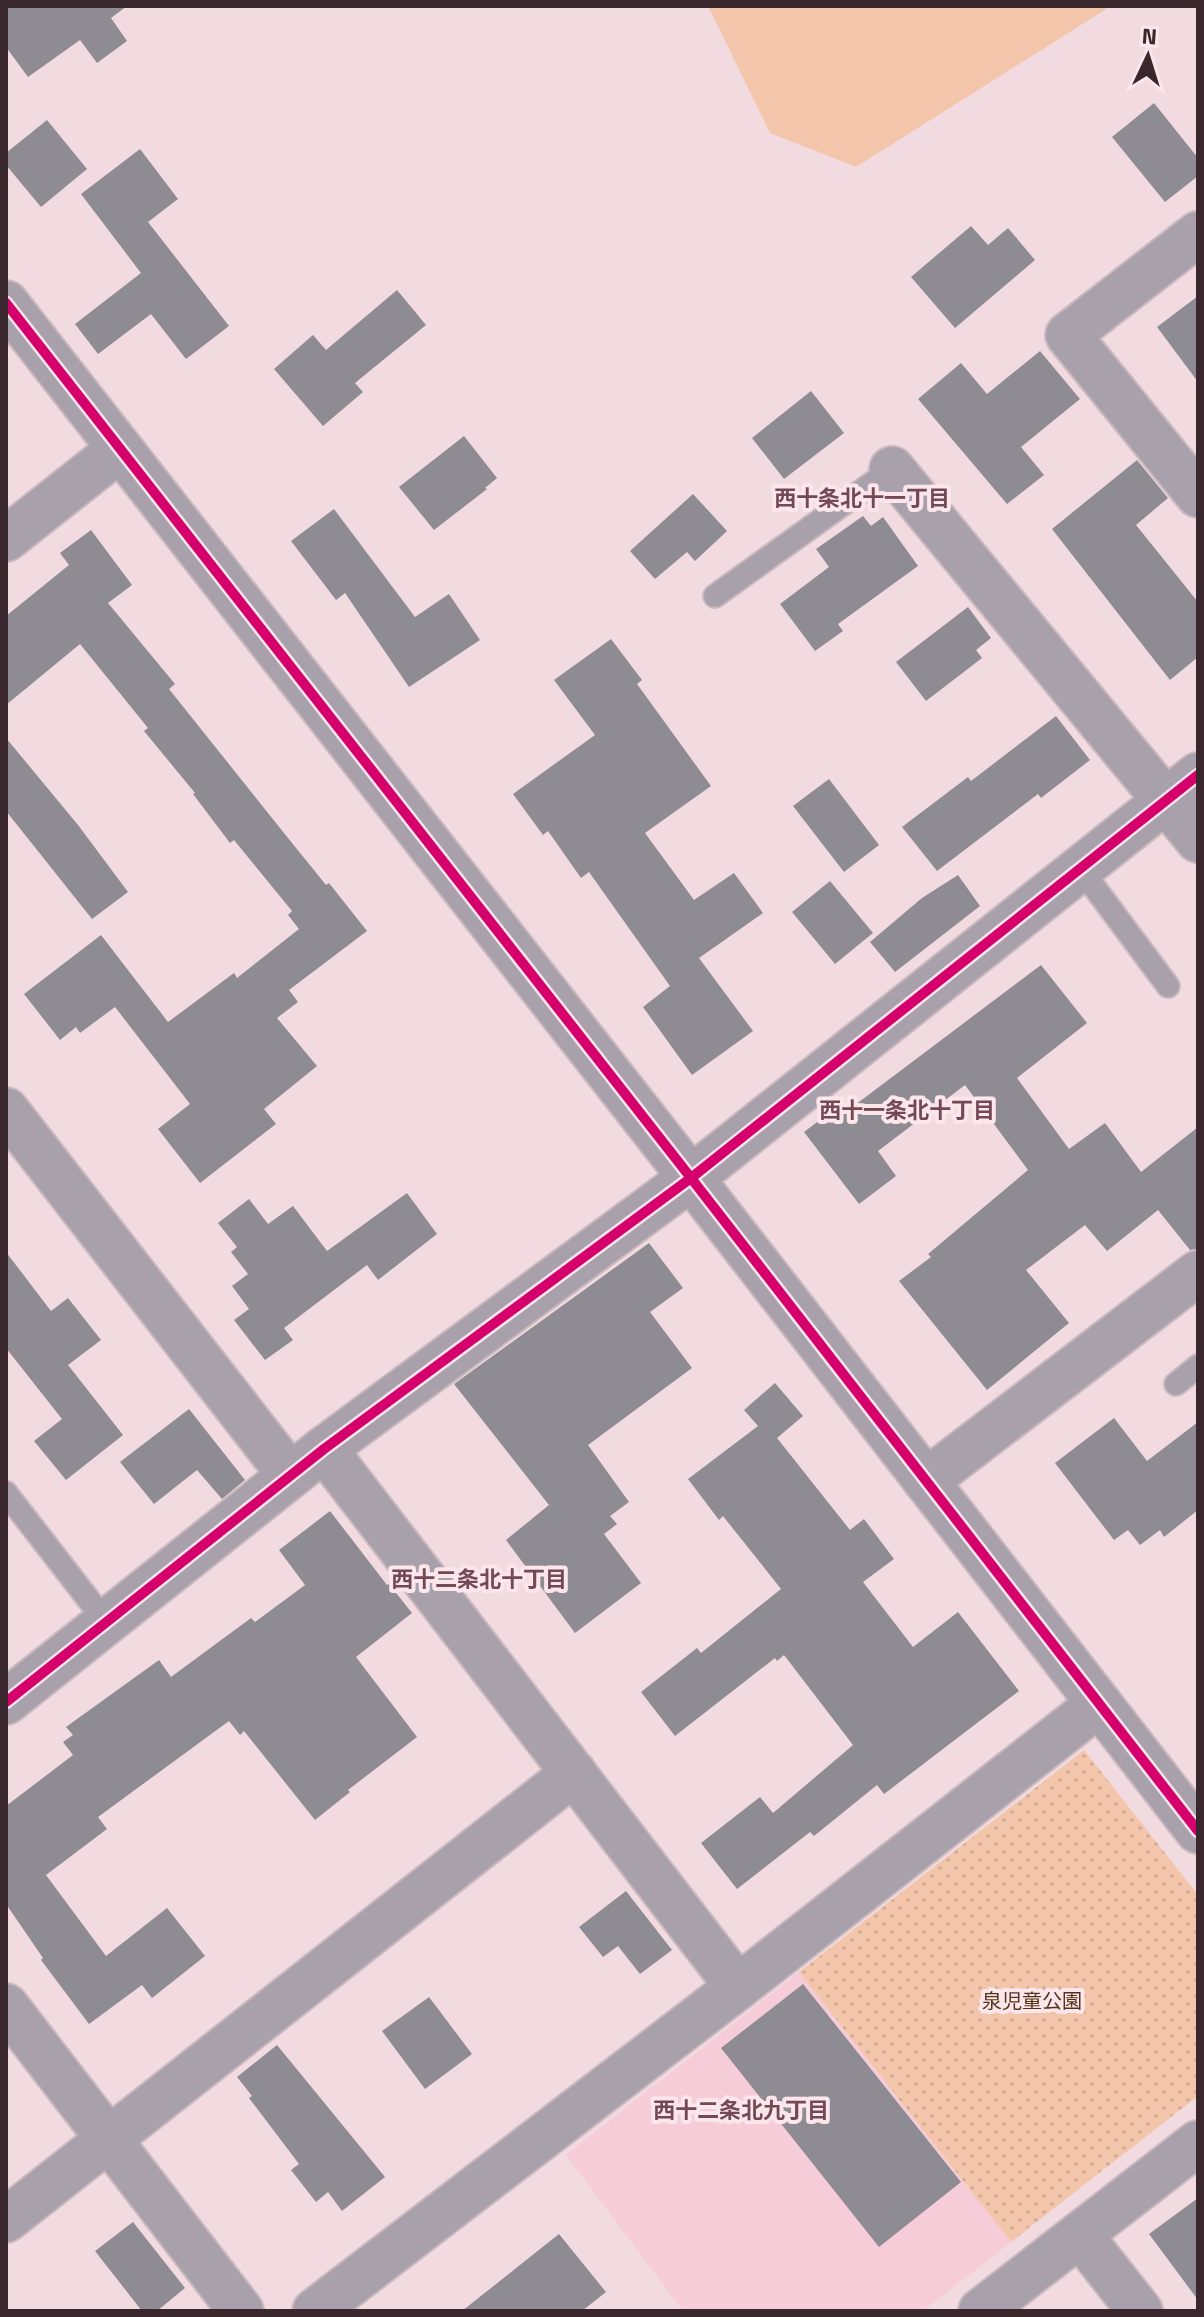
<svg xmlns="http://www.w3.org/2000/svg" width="1204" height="2317" font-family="'Titillium Web','Noto Sans JP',sans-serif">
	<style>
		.built { fill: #f5ccd8 }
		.grass { fill: #f3c6ab }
		.park { fill: url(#park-dots) }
		.building { fill: #8f8b93 }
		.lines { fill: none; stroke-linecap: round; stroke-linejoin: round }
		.lane-casing { stroke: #cbb9be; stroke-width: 26 }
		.street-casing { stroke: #cbb9be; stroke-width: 48 }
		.lane { stroke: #a8a1ac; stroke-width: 22 }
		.street { stroke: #a8a1ac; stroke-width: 44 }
		.cycleway-casing { stroke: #fae6eb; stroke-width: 15 }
		.cycleway { stroke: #d6006c; stroke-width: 10 }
		.labels { text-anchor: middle; stroke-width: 8; stroke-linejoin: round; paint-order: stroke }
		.park-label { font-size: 20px; fill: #543419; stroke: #fae6eb }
		.neighbourhood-label { font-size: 22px; font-weight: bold; fill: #734956; stroke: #fae6eb }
	</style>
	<defs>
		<pattern id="park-dots" width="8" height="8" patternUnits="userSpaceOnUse" patternTransform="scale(2)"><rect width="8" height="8" fill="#f3c6ab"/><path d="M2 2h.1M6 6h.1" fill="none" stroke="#d1aa93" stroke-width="1.8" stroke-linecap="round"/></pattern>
	</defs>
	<rect width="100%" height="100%" fill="#f1dbe1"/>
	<path class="built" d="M799,1972L1011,2242L923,2311H683L566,2155Z"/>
	<path class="grass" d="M708,6H1111L856,167L770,133Z"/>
	<path class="park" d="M1084,1750L1198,1895V2096L1011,2242L799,1972Z"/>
	<g class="building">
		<path d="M6,6H127L111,18L127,41L97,63L80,40L28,77L6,47Z"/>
		<path d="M1154,103L1198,158V176L1165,202L1112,137Z"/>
		<path d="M47,120L87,169L41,207L6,165V153Z"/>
		<path d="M140,149L178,199L148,222L229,326L186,359L151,314L98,354L75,324L141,273L81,194Z"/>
		<path d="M971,226L988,245L1008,228L1035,260L955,328L911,277Z"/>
		<path d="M397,290L426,325L355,383L363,392L323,426L274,369L313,335L326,350Z"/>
		<path d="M1198,296V382L1157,327Z"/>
		<path d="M1040,351L1080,399L1021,447L1044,475L1007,504L918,399L961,363L987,394Z"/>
		<path d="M811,391L844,433L784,479L752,438Z"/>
		<path d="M464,436L497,478L485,488L487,489L434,530L399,487Z"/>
		<path d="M1137,460L1168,498L1136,525L1198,602V657L1170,680L1052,529Z"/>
		<path d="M693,494L727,531L695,561L687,552L655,579L630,551Z"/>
		<path d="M334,509L415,617L449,594L480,640L409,687L345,593L336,600L291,541Z"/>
		<path d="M863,516L871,526L883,517L918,566L838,624L843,631L815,651L780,604L829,567L816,549Z"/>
		<path d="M91,530L132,585L108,603L175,684L169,689L288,838L326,885L329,883L367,931L289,990L298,1002L277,1018L317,1066L264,1109L276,1124L200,1183L158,1129L190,1104L115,1007L80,1033L76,1027L60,1040L24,994L101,935L168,1022L234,973L237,978L299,929L288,915L292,911L234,840L230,843L193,794L195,793L144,731L148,728L80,644L6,705V616L69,565L60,553Z"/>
		<path d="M968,607L991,638L976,650L982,658L926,701L896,662Z"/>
		<path d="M611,639L642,680L637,684L711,786L645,833L694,900L734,873L763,913L699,958L753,1031L692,1075L643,1007L670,986L589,872L581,878L548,831L543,835L513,794L595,735L554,680Z"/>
		<path d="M1056,716L1090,760L1041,798L1038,794L937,871L902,827L968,777L971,781Z"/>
		<path d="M6,738L78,825L128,892L92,919L6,811Z"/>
		<path d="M829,779L879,845L844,872L793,806Z"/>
		<path d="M958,875L980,906L895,972L870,942L922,898Z"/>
		<path d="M830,881L873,933L835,964L792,912Z"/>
		<path d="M1041,965L1087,1023L1017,1078L1069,1149L1105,1123L1141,1172L1198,1127V1249L1190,1250L1158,1210L1107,1251L1085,1225L1026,1270L1069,1323L987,1390L899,1281L931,1257L928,1254L1028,1170L965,1085L878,1151L896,1176L859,1204L804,1132L841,1104L847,1111Z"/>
		<path d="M407,1193L437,1234L378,1280L367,1265L284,1328L293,1340L265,1360L234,1320L249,1309L232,1286L248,1274L231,1252L237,1247L218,1223L249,1199L268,1224L293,1206L327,1251Z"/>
		<path d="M649,1243L683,1288L650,1312L692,1368L588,1445L629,1502L610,1516L617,1524L604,1534L641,1583L575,1633L506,1540L549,1505L454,1384Z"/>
		<path d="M6,1252L51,1311L68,1298L101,1340L68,1365L123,1435L66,1480L34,1441L62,1419L6,1348Z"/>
		<path d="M775,1383L803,1416L777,1438L850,1530L864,1519L894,1559L863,1582L913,1647L958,1612L1019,1691L884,1794L877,1785L814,1836L810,1832L737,1889L701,1843L760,1797L773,1813L853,1745L784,1655L777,1661L775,1658L675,1736L641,1692L697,1648L701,1653L781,1589L723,1516L719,1520L688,1479L758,1426L744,1410Z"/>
		<path d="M189,1409L245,1480L222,1499L197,1470L154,1504L120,1462Z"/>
		<path d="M1114,1418L1147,1461L1198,1422V1510L1164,1537L1160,1530L1140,1545L1128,1530L1114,1540L1055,1463Z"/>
		<path d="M330,1511L387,1585L389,1584L412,1613L356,1657L417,1737L348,1790L350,1792L315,1820L244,1731L240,1735L229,1721L98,1817L107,1829L46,1875L106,1956L167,1908L205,1956L152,1998L142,1985L89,2024L41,1960L43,1958L6,1904V1806L73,1755L63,1742L73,1735L66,1727L159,1660L171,1677L251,1618L255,1622L305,1585L279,1550Z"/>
		<path d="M626,1891L672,1950L640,1974L618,1946L603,1957L579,1927Z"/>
		<path d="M803,1984L961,2182L879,2247L721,2048Z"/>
		<path d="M429,1997L472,2054L425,2089L382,2031Z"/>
		<path d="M277,2045L385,2177L342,2211L328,2192L316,2202L291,2170L299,2164L249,2098L252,2096L237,2077Z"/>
		<path d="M1198,2198V2300L1149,2234Z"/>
		<path d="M133,2222L185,2288L157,2311H142L95,2251Z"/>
		<path d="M559,2234L606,2292L582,2311H462Z"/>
	</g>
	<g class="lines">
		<defs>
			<g id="lane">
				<path d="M715,596L892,469"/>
				<path d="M1080,868L1168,986"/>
				<path d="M1176,1384L1198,1366"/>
				<path d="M6,1493L106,1622"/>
			</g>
			<g id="street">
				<path d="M1198,234L1068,335L1198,495"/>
				<path d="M6,303L691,1178L1198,1831"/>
				<path d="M892,469L1198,840"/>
				<path d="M6,539L120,449"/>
				<path d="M6,1110L290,1475"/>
				<path d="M324,1449L738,1987"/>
				<path d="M926,1481L1198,1273"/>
				<path d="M6,1702L324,1449L691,1178L1198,775"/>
				<path d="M6,2006L241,2311"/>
				<path d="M6,2220L574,1773"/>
				<path d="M1080,2235L1140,2311"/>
				<path d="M315,2311L738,1987L1099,1704"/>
				<path d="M981,2311L1198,2143"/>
			</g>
		</defs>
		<use href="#lane" class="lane-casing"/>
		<use href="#street" class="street-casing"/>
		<use href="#lane" class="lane"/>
		<use href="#street" class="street"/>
		<defs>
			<g id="cycleway">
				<path d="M6,303L691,1178L1198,1831"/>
				<path d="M6,1702L324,1449L691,1178L1198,775"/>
			</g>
		</defs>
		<use href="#cycleway" class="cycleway-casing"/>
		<use href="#cycleway" class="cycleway"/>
	</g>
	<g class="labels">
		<g class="park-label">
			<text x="1032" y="2008">泉児童公園</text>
		</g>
		<g class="neighbourhood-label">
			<text x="862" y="506">西十条北十一丁目</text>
			<text x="907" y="1118">西十一条北十丁目</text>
			<text x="479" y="1587">西十二条北十丁目</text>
			<text x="741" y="2118">西十二条北九丁目</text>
		</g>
	</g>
	<rect width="1204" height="2317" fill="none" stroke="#3a272d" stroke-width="16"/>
	<g transform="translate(1148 56) rotate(4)" stroke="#fae6eb" stroke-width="6" paint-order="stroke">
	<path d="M0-6L14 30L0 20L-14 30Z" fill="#3a272d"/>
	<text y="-12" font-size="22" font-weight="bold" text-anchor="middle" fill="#3a272d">N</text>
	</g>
</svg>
